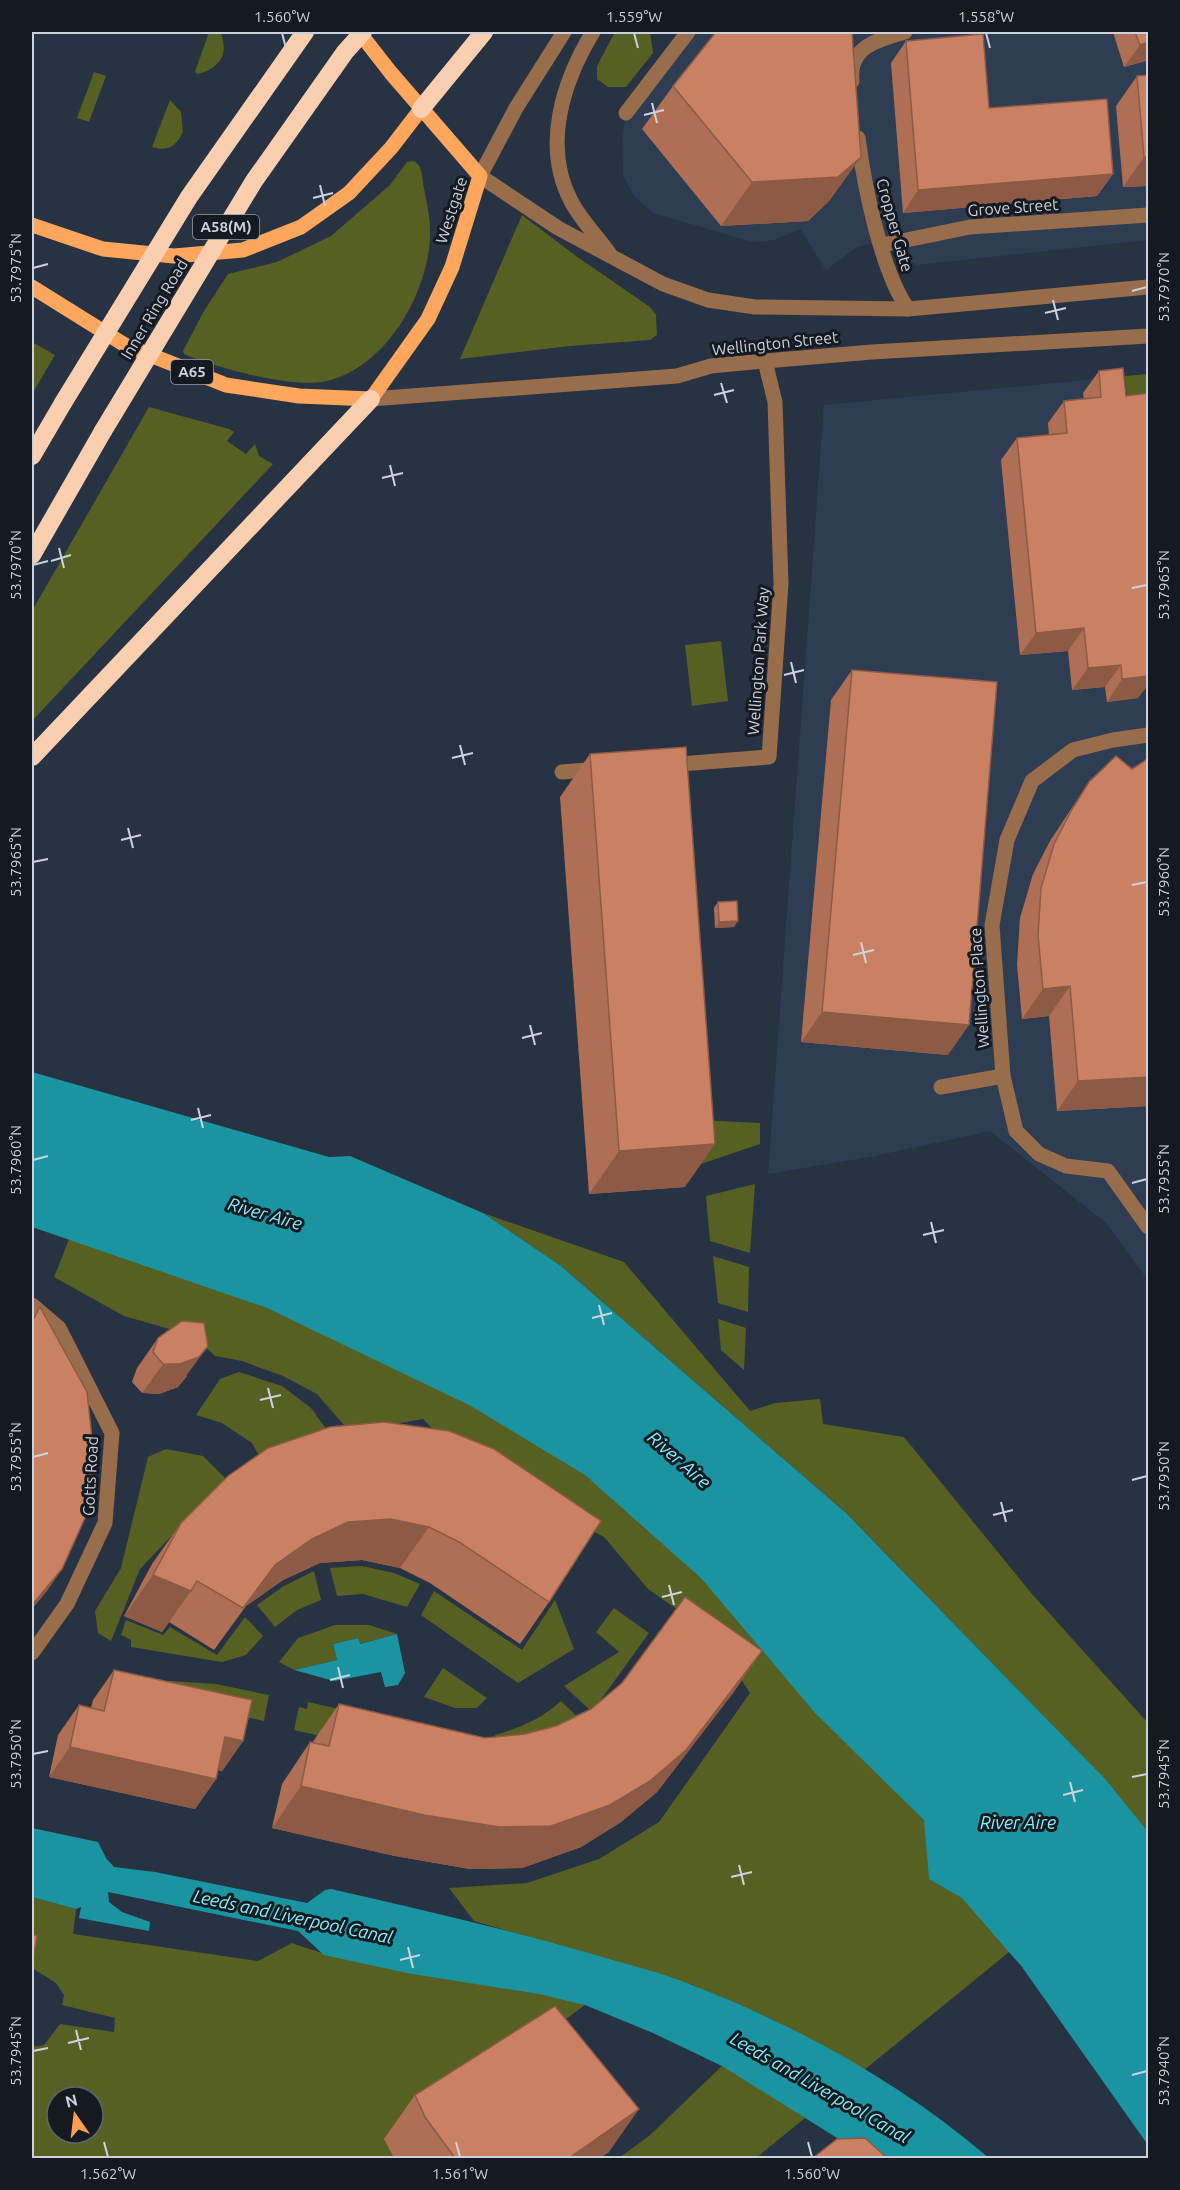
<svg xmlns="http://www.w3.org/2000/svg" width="1180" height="2190" font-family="Ubuntu,sans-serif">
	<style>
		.built { fill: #2f3d53 }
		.green { fill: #566023; fill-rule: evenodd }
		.water { fill: #1a94a1 }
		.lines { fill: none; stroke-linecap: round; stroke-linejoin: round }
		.minor { stroke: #986d4c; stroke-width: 15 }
		.major { stroke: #fda65e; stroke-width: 15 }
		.highway { stroke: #facfaf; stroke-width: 18 }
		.highway-bridge { stroke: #facfaf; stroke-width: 18 }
		.wall { fill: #ae6f55 }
		.shaded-wall { fill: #8d5a45 }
		.building { fill: #ca8163; stroke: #8d5a45; stroke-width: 1.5 }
		.ticks { fill: none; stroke: #cbd2dd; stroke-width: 2 }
		.labels { text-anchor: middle; stroke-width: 6; stroke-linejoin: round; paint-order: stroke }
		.shield { fill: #151a21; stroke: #949ba5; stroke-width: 1.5 }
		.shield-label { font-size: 15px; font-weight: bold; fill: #cbd2dd }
		.street-label { font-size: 16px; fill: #cbd2dd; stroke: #151a21 }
		.water-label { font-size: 18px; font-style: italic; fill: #81f0fe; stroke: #151a21 }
		.neatline { fill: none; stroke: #cbd2dd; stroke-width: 2 }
		.ticks-label { font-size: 15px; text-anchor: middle; fill: #cbd2dd }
	</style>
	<rect width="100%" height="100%" fill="#273243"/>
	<g class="built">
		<path d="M688,32H1148V240L916,265L906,257L901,246L900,237L857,247L826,270L800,229L774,240L753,242L653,213L634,196L623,175L622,138L626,113Z"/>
		<path d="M1148,374V1280L1106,1223L990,1131L875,1156L768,1174L824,405Z"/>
	</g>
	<g class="green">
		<path d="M209,32L221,34C229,55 219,68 198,74L195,72Z"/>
		<path d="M615,32H650L653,53L626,87H608L597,79V66Z"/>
		<path d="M94,72L106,76L89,122L77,118Z"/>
		<path d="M170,100L181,112L183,132C176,146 168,152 152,147Z"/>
		<path d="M413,161C423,164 422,179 424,188C427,204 431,221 430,238C427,296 384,371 322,382C287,387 217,368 184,354L183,351L204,311L228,274L277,262L331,236L390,185L407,162Z"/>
		<path d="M522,215L576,256L650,307L656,315L657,335L650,340L570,346L460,359Z"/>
		<path d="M32,342L55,355L32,394Z"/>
		<path d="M1148,374V412L1129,414L1125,376Z"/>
		<path d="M149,407L229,429L234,432L227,441L246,454L255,444L259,456L273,464L32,721V611Z"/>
		<path d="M721,641L728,701L692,706L685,645Z"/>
		<path d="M698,1120L760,1123V1144L701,1164Z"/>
		<path d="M755,1184L750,1253L710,1241L706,1196Z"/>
		<path d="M483,1213L624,1262L750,1411L775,1403L820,1399L823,1424L904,1437L1032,1594L1148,1723V1839L756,2158H619L649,2136L722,2066L776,2021L690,1984L474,1921L449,1888L527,1883L599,1859L659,1822L750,1693L711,1633L648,1589L604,1537L518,1492L461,1458L423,1419L350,1432L317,1394L283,1376L242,1361L215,1356L194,1336L124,1316L54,1277L70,1237L267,1308L470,1400L1093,1767L846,1513L561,1266Z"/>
		<path d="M713,1256L749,1267L748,1312L718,1303Z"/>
		<path d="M718,1319L746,1328L744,1370L721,1350Z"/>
		<path d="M239,1372L282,1386L311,1408L348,1459L267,1470L252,1443L222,1423L196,1415L220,1379Z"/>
		<path d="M166,1449L203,1456L231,1484L184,1523L140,1569L111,1641L98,1633L95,1611L121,1568L148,1457Z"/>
		<path d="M362,1566L394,1573L420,1584L407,1607L363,1594L337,1596L330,1568Z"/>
		<path d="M314,1571L321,1600L297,1610L275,1627L257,1605L284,1586Z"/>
		<path d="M434,1591L522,1650L555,1600L574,1649L518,1683L421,1615Z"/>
		<path d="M614,1608L649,1633L592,1712L564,1686L619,1652L596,1632Z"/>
		<path d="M245,1617L263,1636L246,1655L222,1662L131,1647V1640L121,1635L126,1620L163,1635L170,1627L217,1655Z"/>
		<path d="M335,1625H369L397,1634L359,1644L358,1638L333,1644L337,1660L294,1670L279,1662L298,1638Z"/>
		<path d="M443,1668L487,1698L477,1708H455L424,1697Z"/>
		<path d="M170,1681L216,1684L269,1695L264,1721L166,1700Z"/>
		<path d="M561,1701L584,1723L502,1767L495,1735C522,1727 541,1719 561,1701Z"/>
		<path d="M308,1702L375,1717L368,1747L294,1730L299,1707L307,1709Z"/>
		<path d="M32,1897L76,1909L73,1934L258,1961L292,1943C370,1972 452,1972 533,1987C551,1990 568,1999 585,2005L525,2049L392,2158H32V2047L44,2045L60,2024L114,2032L115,2018L62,2005L64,1995L56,1983L32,1968ZM57,2097H93V2133H57Z"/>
	</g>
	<g class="water">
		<path d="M32,1072L329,1157L350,1156L483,1213L561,1266L846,1513L1106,1780L1148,1832V2145L1022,1967L962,1898L929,1879L924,1820L816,1714L702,1579L585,1475L471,1406L267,1308L32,1227Z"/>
		<path d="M397,1634L405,1673L398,1685L385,1687L381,1672L334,1681L294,1670L337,1660L333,1644L358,1638L360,1644Z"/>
		<path d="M32,1828L98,1842L106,1858L114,1867L155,1872L307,1903L325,1890L331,1889C419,1909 506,1929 592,1954C625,1964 660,1972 692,1985C800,2027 901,2083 989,2158H869L722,2066L653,2033L585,2005L539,1994L407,1973L324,1955L298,1931L108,1892L109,1902L122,1912L150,1922L149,1931L79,1918L81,1907L76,1909L32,1897Z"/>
	</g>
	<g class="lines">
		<g class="minor">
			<path d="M564,32L516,108L480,176L558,228L663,284L708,300L755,307L908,309L1148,287"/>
			<path d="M593,32C563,81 542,146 571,201C580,219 597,236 609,253"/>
			<path d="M852,81C848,46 879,40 905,32"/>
			<path d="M626,113L688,32"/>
			<path d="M858,138C864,184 881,271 908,309"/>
			<path d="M882,245L970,227L1148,215"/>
			<path d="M371,399L677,376L711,366L765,361L872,352L1148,336"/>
			<path d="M1148,735L1113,740L1073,750L1032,781L1007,840L992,925L1003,1076L1016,1131L1039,1154L1066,1166L1108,1171L1148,1227"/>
			<path d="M667,765L769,757L781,584L775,402L765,361"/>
			<path d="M562,772L598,769"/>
			<path d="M941,1087L1003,1076"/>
			<path d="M32,1305L59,1328L112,1433L105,1523L67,1604L32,1653"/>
		</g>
		<g class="major">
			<path d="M32,225L103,249L174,256L243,250L301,227L349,193L391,148L421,109"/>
			<path d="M32,287L125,345L226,385L299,396L371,399L428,319L452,267L480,176L391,73L359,32"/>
		</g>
		<g class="highway">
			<path d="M421,109L484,32"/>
			<path d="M32,456L63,403"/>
			<path d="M32,555L103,431"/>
			<path d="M32,757L371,399"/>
		</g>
		<g class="highway-bridge">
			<path d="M63,403L189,197L305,32"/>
			<path d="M103,431L254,181L345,52L363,32"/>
		</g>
	</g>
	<g class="wall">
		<path d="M1113,32H1149V60L1124,67Z"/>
		<path d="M906,41L989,108L1113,174L1097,196L903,213L891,63Z"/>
		<path d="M1149,75V186L1123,187L1116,106L1137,76Z"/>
		<path d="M673,86L830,200L808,221L721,226L642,129Z"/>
		<path d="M1099,371L1126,396L1149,393V683L1138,698L1107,702L1105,687L1072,690L1068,651L1020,655L1001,460L1017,438L1049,435L1048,423L1064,401L1084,399L1083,393Z"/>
		<path d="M852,670L948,1055L801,1042L831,700Z"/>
		<path d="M590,754L685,1187L589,1194L560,797Z"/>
		<path d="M1149,758V1106L1057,1111L1049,1016L1022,1019L1017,965L1020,918L1033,874L1050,841L1089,782L1132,769Z"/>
		<path d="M718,902L734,927L715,928L714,908Z"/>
		<path d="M158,1338L187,1376L178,1387L159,1394L142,1393L132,1382L137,1368Z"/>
		<path d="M330,1427L549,1602L520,1644L430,1583L400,1568L362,1560L320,1563L283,1580L246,1606L214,1650L169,1622L162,1632L124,1616L152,1564L181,1523Z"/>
		<path d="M762,1651L733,1693L657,1792L621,1822L581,1847L522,1868L470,1869L395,1856L272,1828L282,1784L310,1742L312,1743L339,1704L485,1738L525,1734L556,1726Z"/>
		<path d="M114,1670L243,1741L222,1771L218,1770L216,1779L195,1809L49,1777L58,1735L79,1705L91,1708L93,1700Z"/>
		<path d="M415,2095L609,2152L599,2158H394L384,2139Z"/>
	</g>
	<g class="shaded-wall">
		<path d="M1149,42V60L1124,67L1140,45Z"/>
		<path d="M861,157L830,200L808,221L721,226L752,182Z"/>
		<path d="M1144,157H1149V186L1123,187Z"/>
		<path d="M1113,174L1097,196L903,213L918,190Z"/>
		<path d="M1084,628L1068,651L1020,655L1036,633Z"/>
		<path d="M1121,665L1105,687L1072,690L1088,668Z"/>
		<path d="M1149,666V683L1138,698L1107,702L1122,679Z"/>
		<path d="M738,921L734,927L715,928L719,922Z"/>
		<path d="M1070,986L1049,1016L1022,1019L1043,989Z"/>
		<path d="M822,1012L969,1025L948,1055L801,1042Z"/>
		<path d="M1149,1077V1106L1057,1111L1078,1081Z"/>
		<path d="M715,1144L685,1187L589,1194L619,1151Z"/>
		<path d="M208,1346L178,1387L159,1394L142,1393L163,1364Z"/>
		<path d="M391,1519L429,1527L400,1568L362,1560L320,1563L283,1580L246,1606L214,1650L275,1565L312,1539L348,1522Z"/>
		<path d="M62,1569L47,1591L32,1609V1605Z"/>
		<path d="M153,1575L191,1591L162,1632L124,1616Z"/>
		<path d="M762,1651L733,1693L657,1792L621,1822L581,1847L522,1868L470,1869L395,1856L272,1828L301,1786L424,1815Z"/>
		<path d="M225,1737L243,1741L222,1771L204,1767Z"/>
		<path d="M70,1747L216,1779L195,1809L49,1777Z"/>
		<path d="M639,2109L609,2152L599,2158H569Z"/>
	</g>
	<g class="building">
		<path d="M716,32H852L861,157L838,177L752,182L673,86Z"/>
		<path d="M1135,32H1149V42L1140,45Z"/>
		<path d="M983,34L989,108L1107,99L1113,174L918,190L906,41Z"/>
		<path d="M1149,75V157H1144L1137,76Z"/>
		<path d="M1123,368L1126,396L1149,393V676L1122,679L1121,665L1088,668L1084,628L1036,633L1017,438L1067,433L1064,401L1101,397L1099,371Z"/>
		<path d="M852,670L997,682L969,1025L822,1012Z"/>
		<path d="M686,747L715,1144L619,1151L590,754Z"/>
		<path d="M1116,756L1132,769L1149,758V1077L1078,1081L1070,986L1043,989L1038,935L1041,888L1054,844L1071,811L1089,782Z"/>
		<path d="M737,901L738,921L719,922L718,902Z"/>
		<path d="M40,1307L87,1392L96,1475L85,1518L62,1569L32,1605V1322Z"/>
		<path d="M182,1321L204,1323L208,1346L199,1357L180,1364H163L153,1352L158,1338Z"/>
		<path d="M384,1422L449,1431L494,1449L601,1521L549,1602L459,1542L429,1527L391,1519L348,1522L312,1539L275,1565L243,1608L197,1581L191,1591L153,1575L181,1523L228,1476L268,1448L330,1427Z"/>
		<path d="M685,1597L762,1651L686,1750L650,1781L610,1805L551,1826L499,1827L424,1815L301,1786L310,1742L329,1746L339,1704L485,1738L525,1734L556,1726L591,1709L622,1683Z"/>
		<path d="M114,1670L252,1700L243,1741L225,1737L216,1779L70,1747L79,1705L104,1711Z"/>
		<path d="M32,1934L37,1936L32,1964Z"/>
		<path d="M555,2006L639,2109L569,2158H455L425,2117L415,2095Z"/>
		<path d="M865,2138L887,2158H813L837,2139Z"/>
	</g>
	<path class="ticks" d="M282,33L286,48M634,33L638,48M986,33L990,48M652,103L657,123M644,115L664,110M320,185L325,206M313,198L333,193M33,268L48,264M1132,291L1147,287M1053,300L1058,320M1045,313L1066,308M721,383L727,403M714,395L734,390M390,465L395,486M382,478L403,473M59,548L64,568M51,561L71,555M33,565L48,561M1132,588L1147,585M791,662L796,683M784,675L804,670M460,745L465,765M452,758L473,753M128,828L133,848M121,840L141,835M33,862L48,859M1132,885L1147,882M861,942L866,963M853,955L874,950M530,1025L535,1045M522,1038L542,1033M198,1108L203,1128M191,1120L211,1115M33,1160L48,1156M1132,1183L1147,1179M931,1222L936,1243M923,1235L944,1230M599,1305L604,1325M592,1318L612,1313M268,1388L273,1408M260,1400L281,1395M33,1457L48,1453M1132,1480L1147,1476M1001,1502L1006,1522M993,1515L1013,1510M669,1585L674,1605M662,1597L682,1592M338,1667L343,1688M330,1680L350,1675M33,1754L48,1751M1132,1777L1147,1774M1070,1782L1075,1802M1063,1795L1083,1790M739,1865L744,1885M731,1877L752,1872M408,1947L413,1968M400,1960L420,1955M76,2030L81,2050M68,2043L89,2038M33,2051L48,2048M1132,2075L1147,2071M104,2142L108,2157M456,2142L460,2157M808,2142L812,2157"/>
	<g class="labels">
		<g class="shield">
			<rect x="193" y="215" width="66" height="24" rx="4.5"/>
			<rect x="171" y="360" width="42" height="24" rx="4.5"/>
		</g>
		<g class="shield-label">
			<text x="226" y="232">A58(M)</text>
			<text x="192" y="377">A65</text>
		</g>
		<g class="street-label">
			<text transform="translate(1013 207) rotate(-4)" y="6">Grove Street</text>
			<text transform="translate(451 210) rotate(-72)" y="6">Westgate</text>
			<text transform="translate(895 225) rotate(74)" y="6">Cropper Gate</text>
			<text transform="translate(154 309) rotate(-59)" y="6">Inner Ring Road</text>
			<text transform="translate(775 343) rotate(-6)" y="6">Wellington Street</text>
			<text transform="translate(758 661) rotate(-86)" y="6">Wellington Park Way</text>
			<text transform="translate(979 988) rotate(-94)" y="6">Wellington Place</text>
			<text transform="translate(90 1476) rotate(-87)" y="6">Gotts Road</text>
		</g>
		<g class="water-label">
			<text transform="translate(265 1214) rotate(16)" y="6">River Aire</text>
			<text transform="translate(679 1460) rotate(41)" y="6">River Aire</text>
			<text x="1018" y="1829">River Aire</text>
			<text transform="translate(293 1917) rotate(12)" y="6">Leeds and Liverpool Canal</text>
			<text transform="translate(820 2088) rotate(30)" y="6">Leeds and Liverpool Canal</text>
		</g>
	</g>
	<rect width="1180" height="2190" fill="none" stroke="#151a21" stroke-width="66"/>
	<g transform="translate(75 2115) rotate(346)"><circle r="28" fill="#151a21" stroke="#5e646c" stroke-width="1.5"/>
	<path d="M0-4.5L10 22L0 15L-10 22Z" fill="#fa9f4f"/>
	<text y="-9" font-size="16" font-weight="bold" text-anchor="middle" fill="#cbd2dd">N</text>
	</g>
	<rect x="33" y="33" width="1114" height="2124" class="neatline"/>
	<g class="ticks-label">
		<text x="282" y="22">1.560°W</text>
		<text x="634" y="22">1.559°W</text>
		<text x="986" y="22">1.558°W</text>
		<text transform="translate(16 268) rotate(-90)" y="5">53.7975°N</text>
		<text transform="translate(1164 287) rotate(-90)" y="5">53.7970°N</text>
		<text transform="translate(16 565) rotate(-90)" y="5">53.7970°N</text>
		<text transform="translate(1164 585) rotate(-90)" y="5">53.7965°N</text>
		<text transform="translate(16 862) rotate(-90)" y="5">53.7965°N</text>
		<text transform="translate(1164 882) rotate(-90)" y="5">53.7960°N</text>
		<text transform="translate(16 1160) rotate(-90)" y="5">53.7960°N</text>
		<text transform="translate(1164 1179) rotate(-90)" y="5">53.7955°N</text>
		<text transform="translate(16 1457) rotate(-90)" y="5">53.7955°N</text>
		<text transform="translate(1164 1476) rotate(-90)" y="5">53.7950°N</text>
		<text transform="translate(16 1754) rotate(-90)" y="5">53.7950°N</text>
		<text transform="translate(1164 1774) rotate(-90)" y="5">53.7945°N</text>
		<text transform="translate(16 2051) rotate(-90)" y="5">53.7945°N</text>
		<text transform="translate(1164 2071) rotate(-90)" y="5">53.7940°N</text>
		<text x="108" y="2179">1.562°W</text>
		<text x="460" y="2179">1.561°W</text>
		<text x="812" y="2179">1.560°W</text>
	</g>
</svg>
